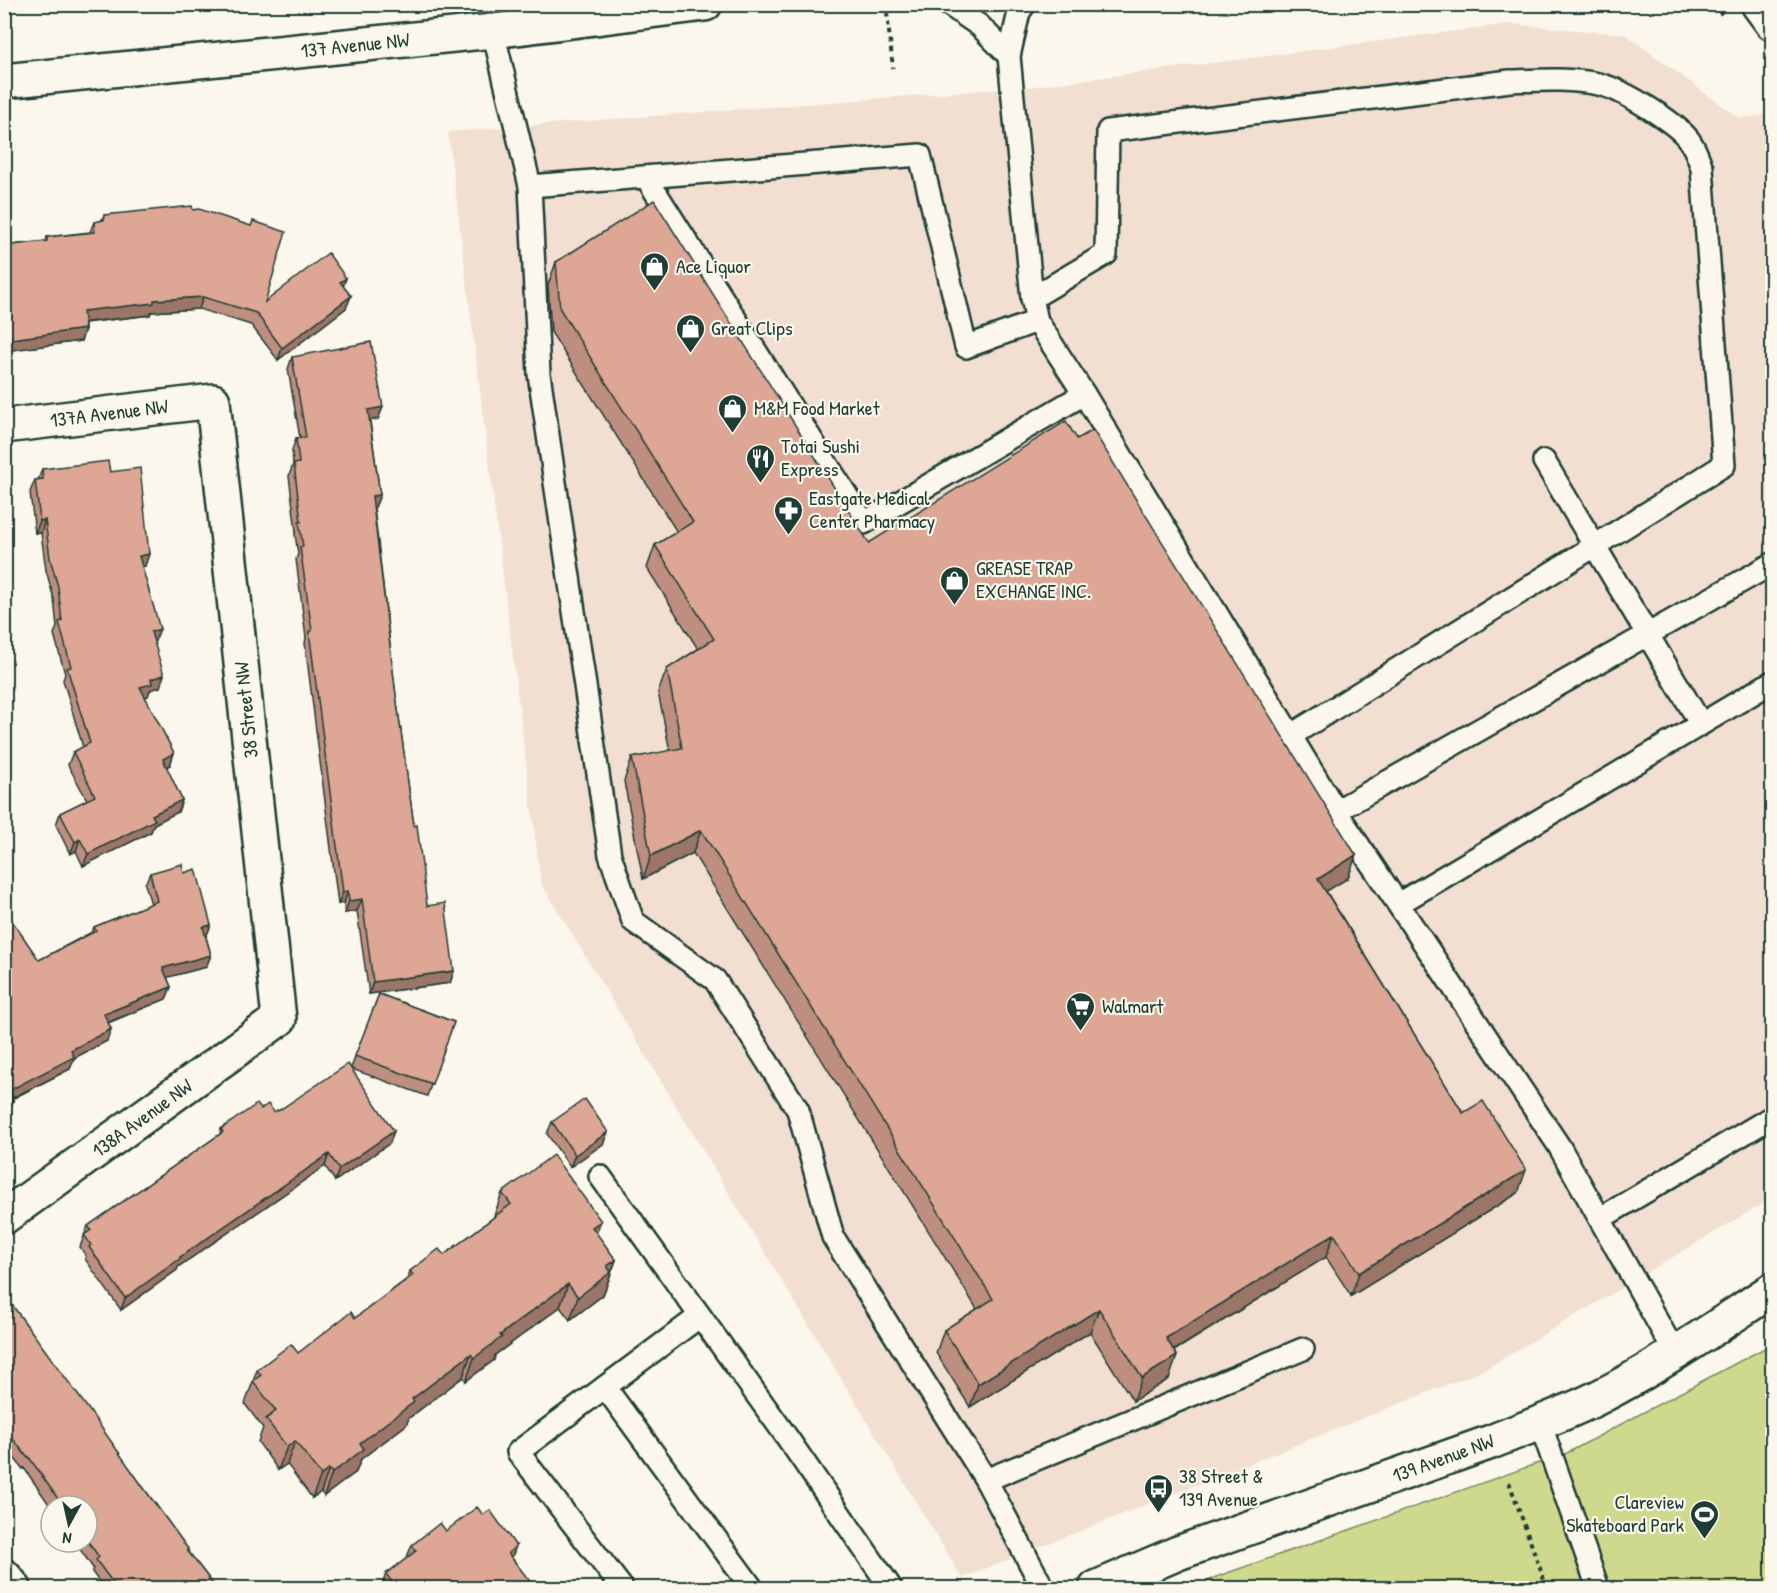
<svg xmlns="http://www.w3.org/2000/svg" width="1777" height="1593" font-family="'Patrick Hand',sans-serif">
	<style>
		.built { fill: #f2dfd2 }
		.green { fill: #ced98d; stroke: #768b60; stroke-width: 1.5 }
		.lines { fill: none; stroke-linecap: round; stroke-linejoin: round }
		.service-casing { stroke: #1f3d34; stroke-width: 26 }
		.minor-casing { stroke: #1f3d34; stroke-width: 38 }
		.tertiary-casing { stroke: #1f3d34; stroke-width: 38 }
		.secondary-casing { stroke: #1f3d34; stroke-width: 38 }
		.path { stroke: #1f3d34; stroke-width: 4; stroke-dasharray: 4.5 4.5; stroke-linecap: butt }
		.service { stroke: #fbf7ec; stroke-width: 21 }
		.minor { stroke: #fbf7ec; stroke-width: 33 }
		.tertiary { stroke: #fbf7ec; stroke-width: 33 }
		.secondary { stroke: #fbf7ec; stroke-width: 33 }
		.wall { fill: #be8f80; stroke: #1f3d34; stroke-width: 1.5 }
		.shaded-wall { fill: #9b7468; stroke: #1f3d34; stroke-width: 1.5 }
		.building { fill: #dda695; stroke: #1f3d34; stroke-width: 1.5 }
		.labels { text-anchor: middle; stroke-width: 4.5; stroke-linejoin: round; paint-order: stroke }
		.street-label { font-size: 20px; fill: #1f3d34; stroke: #fbf7ec }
		.poi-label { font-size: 20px; fill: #1f3d34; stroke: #fbf7ec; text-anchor: start }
	</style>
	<rect width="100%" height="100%" fill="#fbf7ec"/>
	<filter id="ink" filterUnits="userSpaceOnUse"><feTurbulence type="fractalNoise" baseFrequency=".0167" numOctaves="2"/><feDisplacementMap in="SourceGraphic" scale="12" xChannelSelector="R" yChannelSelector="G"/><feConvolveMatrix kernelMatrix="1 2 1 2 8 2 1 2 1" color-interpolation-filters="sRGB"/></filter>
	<g filter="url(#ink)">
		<path class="built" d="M1509,24L1625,34L1739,118L1772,114V1198L1484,1370L962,1578L541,883L448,132L1036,86Z"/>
		<path class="green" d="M1772,1344V1588H1196L1216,1577L1567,1453Z"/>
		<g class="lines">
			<defs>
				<g id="service">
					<path d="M948,4L980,26L1009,56"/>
					<path d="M1025,4L1019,12L1009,56L1032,298L1037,321L1084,394L1336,811L1559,1146L1675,1353"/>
					<path d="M493,31L530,186L539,374L610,855L633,921L715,980L798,1110L833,1237L986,1480L1043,1588"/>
					<path d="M646,177L864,523L1084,394"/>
					<path d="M530,186L920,155L966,347L1037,321"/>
					<path d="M1032,298L1106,254L1108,131L1510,81C1540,80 1569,78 1598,84C1620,88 1680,124 1691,143C1696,150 1699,160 1702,168L1724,465L1290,736"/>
					<path d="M1544,461L1701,724"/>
					<path d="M1336,811L1772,564"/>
					<path d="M1398,904L1772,682"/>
					<path d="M600,1176L784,1433L891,1588"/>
					<path d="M1601,1218L1772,1117"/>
					<path d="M605,1387L752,1588"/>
					<path d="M1540,1423L1598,1588"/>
					<path d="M986,1480L1303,1349"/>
					<path d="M622,1588L518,1452L700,1316"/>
				</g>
				<g id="minor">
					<path d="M4,426L213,401L279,1019L4,1217"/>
					<path d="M4,1576L14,1588"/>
				</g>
				<path id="tertiary" d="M1096,1588L1178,1553L1491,1442C1528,1427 1566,1414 1601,1396C1660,1366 1717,1326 1772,1290"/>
				<g id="secondary">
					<path d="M1758,4L1772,23"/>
					<path d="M4,81L493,31L705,4"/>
				</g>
			</defs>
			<use href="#service" class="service-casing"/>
			<use href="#minor" class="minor-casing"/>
			<use href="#tertiary" class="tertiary-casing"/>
			<use href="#secondary" class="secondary-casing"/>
			<g class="path">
				<path d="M886,4L893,68"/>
				<path d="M1713,4L1724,17"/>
				<path d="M1766,58L1772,64"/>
				<path d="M1509,1482L1547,1588"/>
			</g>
			<use href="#service" class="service"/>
			<use href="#minor" class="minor"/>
			<use href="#tertiary" class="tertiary"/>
			<use href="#secondary" class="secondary"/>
		</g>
		<g class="wall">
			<path d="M193,210L265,302L346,278L343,286L351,296L346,308L278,360L251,325L199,309L151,312L150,315L85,323V329L81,341L4,351V246L46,241L47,237L90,232L94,222L101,221L104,215Z"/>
			<path d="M556,262L869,543L1077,439L1356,855L1348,878L1326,891L1463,1113L1518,1193L1351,1296L1326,1257L1174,1351L1169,1379L1133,1401L1090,1332L970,1407L936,1353L944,1330L977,1309L693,853L643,879L624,781L632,758L670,751L658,692L667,669L698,649L647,568L655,545L677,532L551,332L548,285Z"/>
			<path d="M292,357L383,407L378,419L370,421L380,495L375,507H374L395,688L414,826L427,906L454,971L450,983L369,994L357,911L345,913L344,903L338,904L305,643L306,638L296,559L298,554L295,534L296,531L289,476L293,464L292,450L296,438H300L288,369Z"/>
			<path d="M42,469L110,472L145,566L142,567L155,641L154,642L160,687L150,690L148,696L145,697L174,753L170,765L166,767L182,800L178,812L154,824L151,832L83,866L76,851L70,854L56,825L60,813L87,800L68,765L73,752L83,747L63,680L65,674L54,634L57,627L54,599L46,570L41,533H35L30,492L35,480H38Z"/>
			<path d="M150,873H184L211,925L206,937L211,955L206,967L167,977L171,987L166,999L108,1023L111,1029L107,1041L74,1058L70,1069L12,1099L13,1101L9,1113L39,960L92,932L94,927L151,904L145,884Z"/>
			<path d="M379,994L454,1022L427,1096L352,1069L390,1143L335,1181L325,1166L178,1267L177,1270L121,1310L85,1259L86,1256L80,1247L88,1226L220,1134L221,1129L261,1109L274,1112L278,1111L351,1068Z"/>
			<path d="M552,1122L608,1132L603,1144L570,1167L547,1134Z"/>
			<path d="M502,1193L596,1233L616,1260L603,1295L570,1320L560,1307L495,1355L494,1360L466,1381L463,1377L409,1418L406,1425L361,1459L356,1472L324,1496L321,1492L312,1498L287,1464L278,1470L258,1442L263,1428L245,1404L257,1370L298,1353L355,1318L407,1279L410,1271L444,1255L494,1217V1216Z"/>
			<path d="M4,1294L143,1487L188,1549V1551L216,1588H104L92,1572L93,1568L75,1542H87V1506H51V1507L24,1468L23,1469L4,1445Z"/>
			<path d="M446,1531L512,1558L534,1588H381L386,1574L406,1559L412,1545Z"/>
		</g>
		<g class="shaded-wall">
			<path d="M346,278L342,290L340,282Z"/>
			<path d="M351,296L346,308L278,360L282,348Z"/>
			<path d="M203,297L199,309L151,312L150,315L79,323L83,311L154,300Z"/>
			<path d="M85,329L81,341L4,351V340Z"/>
			<path d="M383,407L378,419L364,422L368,410Z"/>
			<path d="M380,495L375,507L368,508L372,496Z"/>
			<path d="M45,520L41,533H35L40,521Z"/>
			<path d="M149,554L145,566L135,568L139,556Z"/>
			<path d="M160,629L155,641L147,644L151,632Z"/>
			<path d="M164,675L160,687L150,690L148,696L136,699L140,687L151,679Z"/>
			<path d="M174,753L170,765L158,771L163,759Z"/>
			<path d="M182,800L178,812L154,824L151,832L83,866L88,854L152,815Z"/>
			<path d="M701,830L693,853L643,879L651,856Z"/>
			<path d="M80,839L76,851L70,854L75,842Z"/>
			<path d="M1356,855L1348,878L1309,902L1318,879Z"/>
			<path d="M348,891L344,903L338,904L343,892Z"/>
			<path d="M362,899L357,911L345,913L349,901Z"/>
			<path d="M211,925L206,937L199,939L203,927Z"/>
			<path d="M211,955L206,967L158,980L163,968Z"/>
			<path d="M454,971L450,983L369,994L373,982Z"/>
			<path d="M171,987L166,999L99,1026L104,1014Z"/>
			<path d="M111,1029L107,1041L74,1058L70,1069L4,1102L8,1091L71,1050Z"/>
			<path d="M13,1101L9,1113L4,1115V1106Z"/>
			<path d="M394,1131L390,1143L335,1181L339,1169Z"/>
			<path d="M608,1132L603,1144L570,1167L575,1155Z"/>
			<path d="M329,1154L325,1166L178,1267L177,1270L121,1310L125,1298L180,1257Z"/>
			<path d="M1526,1170L1518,1193L1351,1296L1359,1273Z"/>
			<path d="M601,1221L592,1244V1227Z"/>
			<path d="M1334,1234L1326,1257L1157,1361L1166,1338Z"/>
			<path d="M616,1260L603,1295L570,1320L578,1297L607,1266Z"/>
			<path d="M568,1284L560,1307L495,1355L494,1360L466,1381L474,1358L500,1335Z"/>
			<path d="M1099,1309L1090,1332L970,1407L978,1384Z"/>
			<path d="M471,1354L463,1377L409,1418L406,1425L361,1459L356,1472L324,1496L332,1473L360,1443L412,1399Z"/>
			<path d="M1177,1356L1169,1379L1133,1401L1142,1378Z"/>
			<path d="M295,1441L287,1464L278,1470L287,1447Z"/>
			<path d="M329,1469L321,1492L312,1498L321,1475Z"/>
			<path d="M516,1546L508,1569V1553Z"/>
		</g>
		<g class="building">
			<path d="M654,200L869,543L1066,421L1077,439L1093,430L1356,855L1318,879L1463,1113L1483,1101L1526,1170L1359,1273L1334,1234L1166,1338L1177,1356L1142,1378L1099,1309L978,1384L944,1330L993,1299L701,830L651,856L632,758L682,748L667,669L714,639L655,545L693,522L560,309L556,262Z"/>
			<path d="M192,206L193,210L199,209L251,226L253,221L286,232L265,302L328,253L346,278L340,282L351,296L282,348L256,313L203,297L154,300V303L83,311L85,329L4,340V246L47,241V237L95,232L94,222L104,220V215Z"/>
			<path d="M371,342L383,407L368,410L380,495L372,496L395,688L414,826L417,825L427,906L445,903L454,971L373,982L362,899L349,901L348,891L343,892L309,631H312L300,547L303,546L299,522H301L294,464L299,463L296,438L306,437L292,357Z"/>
			<path d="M108,461L110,472L140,468L149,554L139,556L160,629L151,632L164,675L151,679L152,684L140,687L174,753L163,759L182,800L152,815L155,820L88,854L80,839L75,842L60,813L95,796L73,752L90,743L67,668L71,667L59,622L62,621L58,587L50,558L45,520L40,521L35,480L43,479L42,469Z"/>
			<path d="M182,864L184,873L196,869L211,925L203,927L211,955L163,968L171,987L104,1014L111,1029L71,1050L74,1057L8,1091L13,1101L4,1106V909L39,960L96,931L94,927L157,901L150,873Z"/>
			<path d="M379,994L454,1022L432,1084L355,1056Z"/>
			<path d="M348,1064L394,1131L339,1169L329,1154L180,1257L181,1258L125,1298L89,1247L91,1245L84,1235L91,1230L88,1226L223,1132L221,1129L257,1104L261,1109L268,1104L274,1112L277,1110L278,1111Z"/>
			<path d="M585,1099L608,1132L575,1155L552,1122Z"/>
			<path d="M553,1155L601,1221L592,1227L616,1260L607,1266L611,1272L578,1297L568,1284L500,1335L502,1337L474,1358L471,1354L412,1399L414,1402L360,1443L364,1449L332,1473L329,1469L321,1475L295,1441L287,1447L266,1419L276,1411L253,1381L261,1375L257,1370L291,1344L298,1353L351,1312L355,1318L413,1275L410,1271L439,1249L444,1255L511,1204L502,1193Z"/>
			<path d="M4,1294L89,1410L143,1487L188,1549L187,1550L216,1588H120L118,1586L116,1587L96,1560L99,1557L87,1540V1506H63L28,1456L27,1457L4,1427Z"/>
			<path d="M477,1507L483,1515L490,1510L516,1546L508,1553L535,1588H388L386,1586L392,1582L386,1574L416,1551L412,1545L440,1523L446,1531Z"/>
		</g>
	</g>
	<defs>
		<symbol id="shop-pin" viewBox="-11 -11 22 30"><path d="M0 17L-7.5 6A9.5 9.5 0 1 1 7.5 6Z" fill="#1f3d34" stroke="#fbf7ec"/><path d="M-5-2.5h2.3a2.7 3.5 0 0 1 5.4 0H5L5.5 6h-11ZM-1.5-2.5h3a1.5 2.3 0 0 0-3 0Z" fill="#fff"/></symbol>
		<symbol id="restaurant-pin" viewBox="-11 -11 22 30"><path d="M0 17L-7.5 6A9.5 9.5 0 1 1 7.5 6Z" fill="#1f3d34" stroke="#fbf7ec"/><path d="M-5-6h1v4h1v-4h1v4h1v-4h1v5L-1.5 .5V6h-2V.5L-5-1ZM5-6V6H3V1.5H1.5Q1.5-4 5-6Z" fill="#fff"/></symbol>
		<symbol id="pharmacy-pin" viewBox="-11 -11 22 30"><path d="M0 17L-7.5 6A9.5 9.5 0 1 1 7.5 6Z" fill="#1f3d34" stroke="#fbf7ec"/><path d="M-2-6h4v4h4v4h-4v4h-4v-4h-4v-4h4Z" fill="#fff"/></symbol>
		<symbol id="supermarket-pin" viewBox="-11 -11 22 30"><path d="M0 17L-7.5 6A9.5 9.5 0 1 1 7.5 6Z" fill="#1f3d34" stroke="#fbf7ec"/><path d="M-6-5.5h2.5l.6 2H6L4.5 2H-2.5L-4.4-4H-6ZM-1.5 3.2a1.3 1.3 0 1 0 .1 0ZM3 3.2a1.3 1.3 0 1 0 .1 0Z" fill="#fff"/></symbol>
		<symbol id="bus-pin" viewBox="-11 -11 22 30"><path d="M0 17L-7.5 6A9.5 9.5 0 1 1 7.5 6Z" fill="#1f3d34" stroke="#fbf7ec"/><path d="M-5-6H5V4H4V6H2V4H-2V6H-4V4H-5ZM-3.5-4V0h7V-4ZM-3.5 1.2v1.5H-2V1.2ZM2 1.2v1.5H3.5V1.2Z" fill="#fff"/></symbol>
		<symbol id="stadium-pin" viewBox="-11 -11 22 30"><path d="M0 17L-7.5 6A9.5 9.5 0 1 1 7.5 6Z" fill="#1f3d34" stroke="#fbf7ec"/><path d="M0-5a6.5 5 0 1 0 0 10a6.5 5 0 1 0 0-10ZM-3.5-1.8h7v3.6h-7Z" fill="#fff"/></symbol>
	</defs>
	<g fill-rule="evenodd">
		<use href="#shop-pin" x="638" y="250" width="33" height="45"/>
		<use href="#shop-pin" x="674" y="312" width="33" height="45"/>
		<use href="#shop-pin" x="716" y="392" width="33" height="45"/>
		<use href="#restaurant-pin" x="744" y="442" width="33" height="45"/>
		<use href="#pharmacy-pin" x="772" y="494" width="33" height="45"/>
		<use href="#shop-pin" x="938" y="564" width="33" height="45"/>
		<use href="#supermarket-pin" x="1064" y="990" width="33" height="45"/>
		<use href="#bus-pin" x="1142" y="1472" width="33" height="45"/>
		<use href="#stadium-pin" x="1688" y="1498" width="33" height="45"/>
	</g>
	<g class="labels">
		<g class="street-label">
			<text transform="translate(355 45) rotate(-6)" y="7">137 Avenue NW</text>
			<text transform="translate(109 413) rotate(-7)" y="7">137A Avenue NW</text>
			<text transform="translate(246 710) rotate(-96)" y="7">38 Street NW</text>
			<text transform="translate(142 1118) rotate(-36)" y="7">138A Avenue NW</text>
			<text transform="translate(1443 1458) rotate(-20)" y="7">139 Avenue NW</text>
		</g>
		<g class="poi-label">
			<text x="676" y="273">Ace Liquor</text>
			<text x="711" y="335">Great Clips</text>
			<text x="754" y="415">M&amp;M Food Market</text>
			<text x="781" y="453">Totai Sushi<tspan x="781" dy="23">Express</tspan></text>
			<text x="809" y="505">Eastgate Medical<tspan x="809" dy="23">Center Pharmacy</tspan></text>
			<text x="976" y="575">GREASE TRAP<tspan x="976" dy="23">EXCHANGE INC.</tspan></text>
			<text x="1102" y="1013">Walmart</text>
			<text x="1179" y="1483">38 Street &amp;<tspan x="1179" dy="23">139 Avenue</tspan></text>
			<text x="1684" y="1509" text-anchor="end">Clareview<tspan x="1684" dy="23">Skateboard Park</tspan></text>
		</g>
	</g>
	<rect width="1777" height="1593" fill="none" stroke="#fbf7ec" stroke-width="24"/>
	<rect x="12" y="12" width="1753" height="1569" fill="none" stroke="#1f3d34" stroke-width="2" filter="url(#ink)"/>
	<g transform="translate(69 1524) rotate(188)"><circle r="28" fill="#fbf7ec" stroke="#a3ada2" stroke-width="1.5"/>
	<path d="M0-4.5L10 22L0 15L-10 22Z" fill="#1f3d34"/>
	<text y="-9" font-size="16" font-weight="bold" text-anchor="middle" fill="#1f3d34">N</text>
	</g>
</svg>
